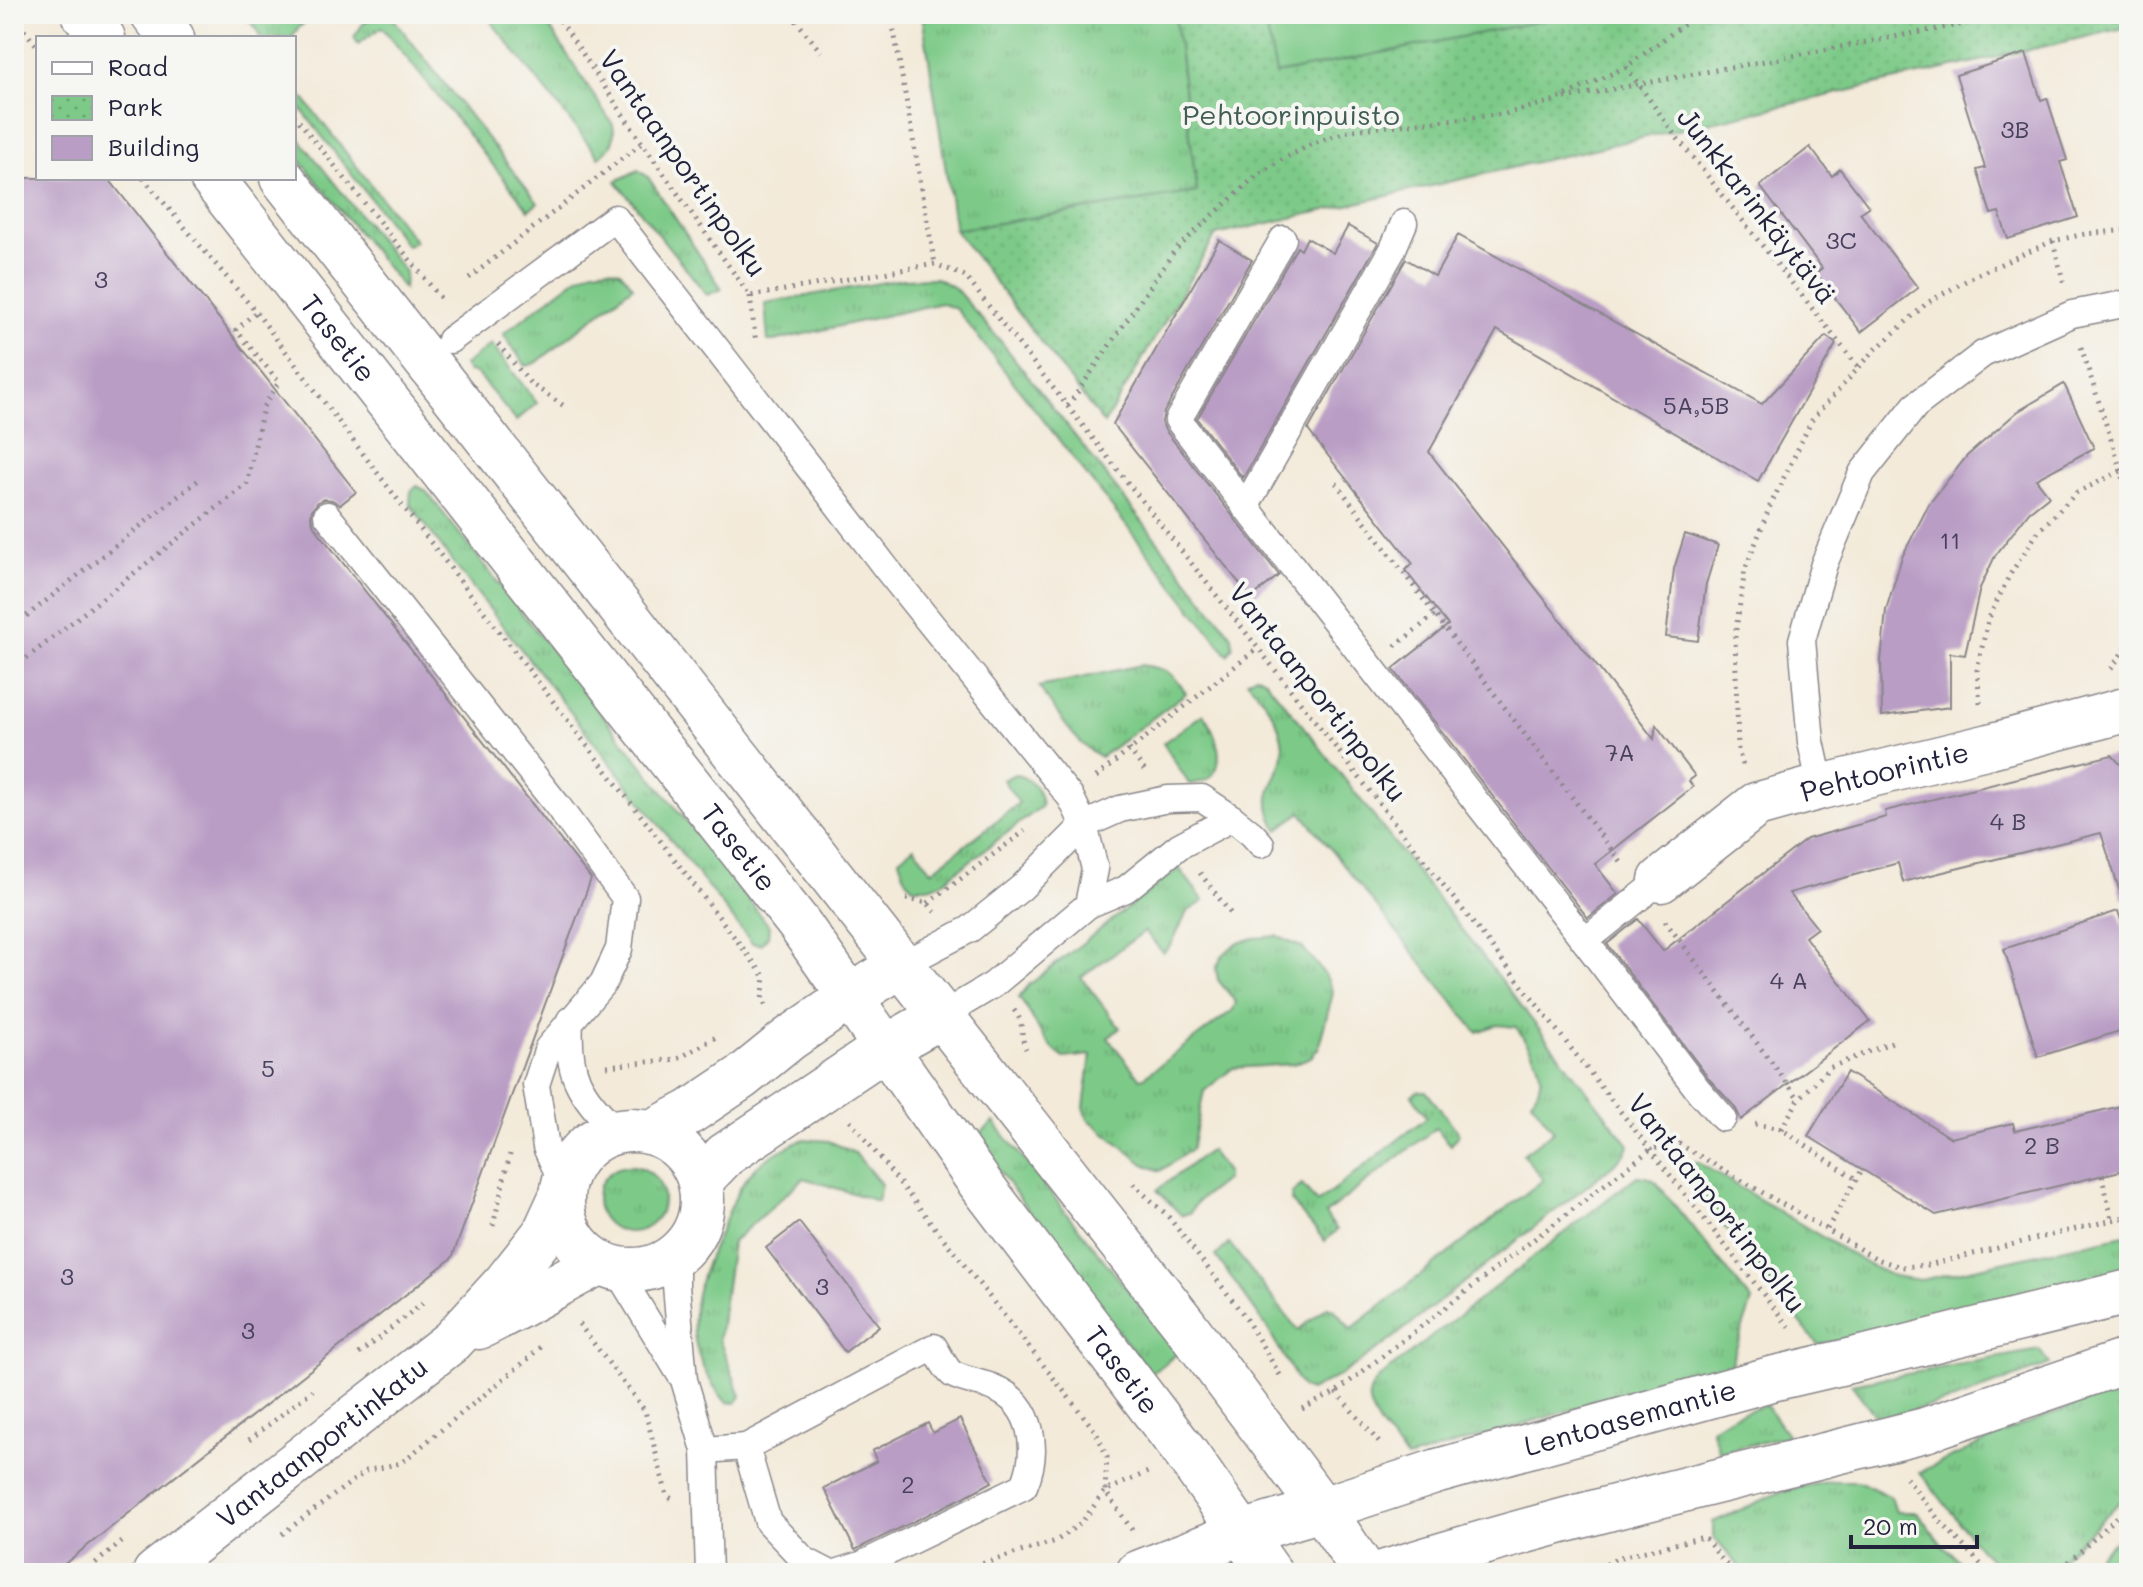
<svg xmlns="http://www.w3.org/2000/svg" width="2143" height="1587" font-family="Mali,sans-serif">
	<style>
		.grass { fill: url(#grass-tufts); stroke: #507662; stroke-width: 2 }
		.park { fill: url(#park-dots); stroke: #507662; stroke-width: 2 }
		.garden { fill: #7dca88; stroke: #507662; stroke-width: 2 }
		.building { fill: #b99dc5 }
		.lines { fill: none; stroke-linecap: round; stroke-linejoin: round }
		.service-casing { stroke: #8a868a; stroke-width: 29 }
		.minor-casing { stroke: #8a868a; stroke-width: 47 }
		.secondary-casing { stroke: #8a868a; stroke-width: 47 }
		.primary-casing { stroke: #8a868a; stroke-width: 47 }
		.path { stroke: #8a868a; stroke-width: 5; stroke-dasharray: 2 6; stroke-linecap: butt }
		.service { stroke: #fff; stroke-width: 26 }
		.minor { stroke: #fff; stroke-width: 44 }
		.secondary { stroke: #fff; stroke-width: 44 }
		.primary { stroke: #fff; stroke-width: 44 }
		.secondary-bridge-casing { stroke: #8a868a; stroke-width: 47; stroke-linecap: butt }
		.secondary-bridge { stroke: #fff; stroke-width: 44 }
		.labels { text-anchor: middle; stroke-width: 8; stroke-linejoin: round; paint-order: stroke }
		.number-label { font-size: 24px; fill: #48415e }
		.park-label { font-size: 28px; fill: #425d56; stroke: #f6f6f2 }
		.street-label { font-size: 28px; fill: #22223b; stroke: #f6f6f2 }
	</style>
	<defs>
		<pattern id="grass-tufts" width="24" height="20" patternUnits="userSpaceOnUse" patternTransform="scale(2)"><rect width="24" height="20" fill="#7dca88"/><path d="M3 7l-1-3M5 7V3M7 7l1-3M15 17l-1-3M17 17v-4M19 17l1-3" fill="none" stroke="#6cad76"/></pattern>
		<pattern id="park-dots" width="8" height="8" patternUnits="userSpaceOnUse" patternTransform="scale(2)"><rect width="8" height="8" fill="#7dca88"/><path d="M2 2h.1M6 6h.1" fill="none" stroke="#6cad76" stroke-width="1.8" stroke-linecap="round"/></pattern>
	</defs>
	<rect width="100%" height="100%" fill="#f6f6f2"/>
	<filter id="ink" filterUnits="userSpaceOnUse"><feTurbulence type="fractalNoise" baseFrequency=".0125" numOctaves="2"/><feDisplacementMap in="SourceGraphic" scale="16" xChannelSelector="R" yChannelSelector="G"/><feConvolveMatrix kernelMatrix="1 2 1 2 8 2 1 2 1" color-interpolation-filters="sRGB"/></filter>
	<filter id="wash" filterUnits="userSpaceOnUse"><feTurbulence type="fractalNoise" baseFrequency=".006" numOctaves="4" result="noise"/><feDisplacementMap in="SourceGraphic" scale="32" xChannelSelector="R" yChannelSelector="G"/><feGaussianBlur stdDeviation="1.8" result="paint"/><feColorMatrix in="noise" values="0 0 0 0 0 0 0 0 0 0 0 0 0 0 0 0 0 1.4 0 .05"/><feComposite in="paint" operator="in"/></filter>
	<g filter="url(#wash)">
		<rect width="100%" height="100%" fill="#f3ead9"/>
		<g class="grass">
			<path d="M243,14H307V21L298,28L292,38H260L257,29Z"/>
			<path d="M376,14H396L393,18L538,203L529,210L382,27L358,44L354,37L363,24Z"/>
			<path d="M485,14H541L613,125C616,141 611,148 599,157Z"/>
			<path d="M922,14H1175L1197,192L955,230Z"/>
			<path d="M294,86L415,241L407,246L294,100Z"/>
			<path d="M294,132L405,272L404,289L294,153Z"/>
			<path d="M638,170L648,177L722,289L707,295L616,181Z"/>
			<path d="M609,268L620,271L633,286L536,363L526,366L503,334L578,277L593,270Z"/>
			<path d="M936,278L955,288L1002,343L1232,636L1233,646L1228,655L956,309L941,303L774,341H768L765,303L902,279Z"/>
			<path d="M491,344L537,403L516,421L476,373L468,372L464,365Z"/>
			<path d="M417,486L425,490L769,926L768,936L761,944L752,943L451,560L410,504L411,491Z"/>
			<path d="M1141,665C1168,669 1171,671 1186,693L1101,757C1074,744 1057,711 1039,687Z"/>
			<path d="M1256,675L1265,680L1308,732L1629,1145L1626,1153L1607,1170L1379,1349L1339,1376L1310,1391L1302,1388L1266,1326L1216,1256L1229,1243L1298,1330L1327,1307L1334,1309L1351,1329L1543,1180L1523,1154L1554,1131L1531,1100C1553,1075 1531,1050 1516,1027L1497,1025L1477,1032L1301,812L1278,830C1252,786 1290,777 1282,739C1277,715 1263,699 1247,680Z"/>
			<path d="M1203,714C1215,729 1229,765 1208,779C1203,783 1195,783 1189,784L1163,743Z"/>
			<path d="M1015,774C1032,780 1040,788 1042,806L941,883L928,887H913L906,880L899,859L914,847L932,871L1019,803L1003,780Z"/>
			<path d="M1179,868L1204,901L1187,912L1171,945L1163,953L1145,931L1081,977L1120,1028L1108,1038L1140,1078L1144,1077L1233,1010L1236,1002L1218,980L1216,968L1223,955L1235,944L1254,938L1278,936L1303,948L1326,976L1333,993L1318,1049L1311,1057L1293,1064L1233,1068L1204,1091L1192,1149L1160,1171L1144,1164L1088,1119L1084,1107L1091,1055L1064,1058C1041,1043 1036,1018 1019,998L1029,985Z"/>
			<path d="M1418,1091H1426L1459,1133L1451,1145L1436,1128L1325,1214L1337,1230L1325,1241L1291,1201L1292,1193L1302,1185L1317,1203L1427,1117L1412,1095Z"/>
			<path d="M994,1122L1178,1353L1151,1374L1091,1296L975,1138Z"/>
			<path d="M804,1139L829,1141L855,1153L881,1184L877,1201L804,1178L732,1242L719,1339L741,1396L736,1403L726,1402C674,1342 693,1289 723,1225C731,1208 738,1186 752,1172C766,1156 785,1148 804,1139Z"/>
			<path d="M1210,1150L1226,1172V1179L1197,1202L1190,1213L1181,1215L1157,1190Z"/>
			<path d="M1670,1158L1699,1163L1869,1265L1892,1276L1921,1280L2129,1234V1274L1818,1345Z"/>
			<circle cx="630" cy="1199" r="33"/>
			<path d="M1637,1176L1647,1177L1656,1182L1752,1301L1730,1366L1671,1380L1407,1459C1395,1444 1366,1415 1369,1396C1369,1390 1375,1383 1379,1378Z"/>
			<path d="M2039,1350L2050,1364L1954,1400L1878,1419L1851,1384Z"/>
			<path d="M2129,1386V1493L2047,1573L2004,1572L1980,1549L1920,1472L2019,1426Z"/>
			<path d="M1766,1405L1788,1436L1720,1452L1711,1429L1732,1416Z"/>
			<path d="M1832,1481H1858L1891,1497L1896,1512H1917L1941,1543L1971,1573H1745L1713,1537V1522L1785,1490Z"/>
			<path d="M2129,1528V1573H2079Z"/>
		</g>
		<path class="park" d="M1175,14H2129V27L1216,235L1104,424L955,230L1197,192Z"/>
		<path class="garden" d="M1264,14H1575L1276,74Z"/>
		<g id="blocks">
			<g class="building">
				<path d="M2026,53L2041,100L2047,98L2067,160L2060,162L2078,217L2008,239L1999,212L1991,214L1977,170L1985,168L1956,75Z"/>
				<path d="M1810,147L1832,176L1840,169L1869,207L1860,213L1918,288L1861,332L1816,273L1822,268L1760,186Z"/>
				<path d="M14,178H108L356,492L340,505L332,500L324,499L318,502L312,510L311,517L314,526L591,879L452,1258L53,1573H14Z"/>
				<path d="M1348,226L1378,243L1243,478L1197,419L1297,247L1301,250L1307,238L1333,253Z"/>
				<path d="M1458,235L1762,404L1826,336L1836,344L1758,481L1497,330L1429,452L1654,739L1656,725L1695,776L1689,781L1693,787L1595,864L1618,894L1588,918L1393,669L1448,625L1405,570L1413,564L1308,430L1406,259L1435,276Z"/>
				<path d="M1219,240L1252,260L1164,412L1162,422L1165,430L1279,575L1251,598L1113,424Z"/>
				<path d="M2064,384L2094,448L2036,479L2049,496L2029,512L1995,556L1980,588L1965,655L1950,653V707L1882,716L1881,662L1886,610L1902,557L1929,504L1967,456L2017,412Z"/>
				<path d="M1685,534L1718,545L1706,584L1698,641L1666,637L1674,569Z"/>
				<path d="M2112,755L2129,774V897L2122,898L2101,833L1903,882L1898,863L1789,893L1817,928L1805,937L1870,1021L1741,1120L1735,1107L1711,1081L1607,944L1638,919L1663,951L1807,839L1886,817L1885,811Z"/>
				<path d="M2118,911L2129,945V1028L2038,1057L2004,949Z"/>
				<path d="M1847,1072L1951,1138L2013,1123L2015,1131L2129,1104V1169L1936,1215L1808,1136Z"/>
				<path d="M799,1222L879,1326L845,1352L766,1248Z"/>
				<path d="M960,1419L992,1482L964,1497L855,1550L824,1488L877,1461L872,1451L928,1423L933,1433Z"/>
			</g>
		</g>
	</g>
	<g filter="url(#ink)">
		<use href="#blocks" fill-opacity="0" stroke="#8a868a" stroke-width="2"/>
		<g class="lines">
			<defs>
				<g id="service">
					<path d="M1283,239L1178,420L1585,941L1699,1091L1723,1118"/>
					<path d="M450,340L615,218L821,483L886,568L1071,798L1084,825L1095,869L1088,905L993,985L941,1016"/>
					<path d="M1245,507L1392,251L1404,223"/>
					<path d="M327,515L557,805L625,898L619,949L603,983L548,1048L536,1085L546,1147L563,1184"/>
					<path d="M1821,787L1811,742L1802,640L1824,564L1862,473L1915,406L1983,354L2072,314L2129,303"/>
					<path d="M1088,905L1126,889L1179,846L1232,818"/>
					<path d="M1585,941L1661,880"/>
					<path d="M900,966L970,929L1021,888L1084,825L1120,809L1168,799L1202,798L1232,818L1252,834L1261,844"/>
					<path d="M570,1020C567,1076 578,1091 616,1131"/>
					<path d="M676,1255V1285L684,1380L705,1450L709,1573"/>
					<path d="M616,1269L680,1374"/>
					<path d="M746,1447L768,1522L804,1560L829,1573"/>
					<path d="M705,1450L746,1447L934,1347C939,1355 945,1368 952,1374C962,1380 983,1383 994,1388C1034,1404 1039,1451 1024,1486L861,1565L836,1573"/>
				</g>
				<g id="minor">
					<path id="s1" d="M1661,880L1756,805L1821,787L1990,746L2129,709"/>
					<circle cx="632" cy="1200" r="70"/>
					<path d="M652,1132L690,1112L742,1077L789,1039L850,997L900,966"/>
					<path d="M700,1181L725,1155L885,1048L941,1016"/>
					<path d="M479,1327C520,1307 558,1284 598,1263"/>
					<path id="s2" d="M155,1573L452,1341L506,1282L544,1234L561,1197"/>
				</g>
				<g id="secondary">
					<path d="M84,14L103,38"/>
					<path d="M153,14L172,38"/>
					<path id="s3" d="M212,178L799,924L980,1183L1187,1455L1270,1573"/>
					<path d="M282,178L1185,1325L1322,1509L1365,1573"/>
					<path d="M1866,1357L2129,1292"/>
					<path d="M1925,1430L2129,1360"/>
					<path id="s4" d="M1241,1533L1322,1509L1438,1471L1771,1379"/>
					<path d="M1383,1573C1528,1527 1677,1491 1825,1455"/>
				</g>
				<path id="primary" d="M1138,1573L1241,1533"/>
			</defs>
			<use href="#service" class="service-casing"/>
			<use href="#minor" class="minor-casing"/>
			<use href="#secondary" class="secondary-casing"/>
			<use href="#primary" class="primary-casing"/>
			<g class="path">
				<path d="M556,14L642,143L750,296L935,264L965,276L1258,648L1792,1331"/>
				<path d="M791,14L821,52"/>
				<path d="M891,14L935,264"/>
				<path d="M14,18L38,47"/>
				<path d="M1626,67L1675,135L1859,368"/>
				<path d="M1565,98L2018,14"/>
				<path d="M294,115L442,300"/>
				<path d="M143,178L256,312L385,483L765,977L762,1000L766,1006"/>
				<path d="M2053,241L2064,284"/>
				<path d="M469,278L642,143"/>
				<path d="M750,296L756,343"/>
				<path d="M498,344L530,383L564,406"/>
				<path d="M2081,347L2129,495"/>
				<path d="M1068,406L1175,250L1256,176L1283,159L1314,143L1351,130L1505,114L1556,100L1626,67L1698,14"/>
				<path d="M1336,483L1623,865"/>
				<path d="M14,626L201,478"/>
				<path d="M1395,646L1435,615"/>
				<path d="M14,668L247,484L263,407L279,382L236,330L258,310"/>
				<path d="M2111,669L2129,643"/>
				<path d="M1980,703L1977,670L1988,620L2009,576L2038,532L2076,493L2121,471L2129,470"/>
				<path d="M1129,749L1145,771"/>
				<path d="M1743,765L1738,750L1735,636L1745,570L1770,506L1813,418L1874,351L1927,303L1976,275L2053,241L2085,234L2129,230"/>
				<path d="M1096,777L1258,648"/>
				<path d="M1200,873L1231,914"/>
				<path d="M906,899L928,903L935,912"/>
				<path d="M928,903L1025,831"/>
				<path d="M1665,921L1799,1099"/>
				<path d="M1014,1010C1026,1025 1019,1034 1026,1049"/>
				<path d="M607,1066L678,1059L718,1036"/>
				<path d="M850,1120L1096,1432L1107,1457L1105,1491L1132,1530"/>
				<path d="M1755,1124L1781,1129L1856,1179"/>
				<path d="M1781,1129L1799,1099L1829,1068L1892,1042"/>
				<path d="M2102,1176L2112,1219"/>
				<path d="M1133,1184L1167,1215L1243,1314L1280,1375"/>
				<path d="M493,1226L510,1154"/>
				<path d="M1827,1229L1862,1170"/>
				<path d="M579,1324L645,1411L667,1496L674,1500"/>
				<path d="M359,1354L426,1300"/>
				<path d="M1336,1392L1382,1446"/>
				<path d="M1302,1409L1336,1392L1651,1149L1679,1144L1877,1259L1901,1267L1928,1265L2129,1216"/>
				<path d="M249,1440L313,1390"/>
				<path d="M1906,1478L1939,1520L1989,1573"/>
				<path d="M282,1534L366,1471L401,1463L528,1359L540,1347"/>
				<path d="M83,1573L122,1542"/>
				<path d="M952,1573L1056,1541L1082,1522L1105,1491L1148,1472"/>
				<path d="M1593,1573L1616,1558L1704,1537L1733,1573"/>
				<path d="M2057,1573L2129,1506"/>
			</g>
			<use href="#service" class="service"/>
			<use href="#minor" class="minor"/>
			<use href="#secondary" class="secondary"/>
			<use href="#primary" class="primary"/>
			<defs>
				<g id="secondary-bridge">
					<path d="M1771,1379L1866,1357"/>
					<path d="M1825,1455L1925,1430"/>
				</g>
			</defs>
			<use href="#secondary-bridge" class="secondary-bridge-casing"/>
			<use href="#secondary-bridge" class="secondary-bridge"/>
		</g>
	</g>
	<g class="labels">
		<g class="number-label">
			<text x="2015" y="138">3B</text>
			<text x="1841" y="249">3C</text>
			<text x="101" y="288">3</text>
			<text x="1696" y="414">5A,5B</text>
			<text x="1950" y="549">11</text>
			<text x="1620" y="761">7A</text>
			<text x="2008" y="830">4 B</text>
			<text x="1789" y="989">4 A</text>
			<text x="268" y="1077">5</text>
			<text x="2042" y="1154">2 B</text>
			<text x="67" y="1285">3</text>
			<text x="822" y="1295">3</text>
			<text x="248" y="1339">3</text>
			<text x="908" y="1493">2</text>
		</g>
		<g class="park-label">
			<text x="1291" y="125">Pehtoorinpuisto</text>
		</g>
		<g class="street-label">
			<text transform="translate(683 163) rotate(55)" y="10">Vantaanportinpolku</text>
			<text transform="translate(1757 206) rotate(52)" y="10">Junkkarinkäytävä</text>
			<text dy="10" stroke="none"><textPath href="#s3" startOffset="204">Tasetie</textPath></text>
			<text transform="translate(1318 692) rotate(52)" y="10">Vantaanportinpolku</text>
			<text dy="10" stroke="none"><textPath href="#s1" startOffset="254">Pehtoorintie</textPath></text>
			<text dy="10" stroke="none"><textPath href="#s3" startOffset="852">Tasetie</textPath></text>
			<text transform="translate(1717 1203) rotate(52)" y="10">Vantaanportinpolku</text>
			<text dy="10" stroke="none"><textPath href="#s3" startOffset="1500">Tasetie</textPath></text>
			<text dy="10" stroke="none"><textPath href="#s4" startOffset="406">Lentoasemantie</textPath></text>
			<text dy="10" stroke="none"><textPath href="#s2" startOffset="212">Vantaanportinkatu</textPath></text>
		</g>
	</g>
	<rect width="2143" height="1587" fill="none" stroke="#f6f6f2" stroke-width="48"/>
	<rect x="36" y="36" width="260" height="144" fill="#f6f6f2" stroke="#a1a1a9" stroke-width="2"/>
	<rect x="52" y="62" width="40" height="12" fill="#ffffff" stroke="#a1a1a9" stroke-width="2"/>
	<text x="108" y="76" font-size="24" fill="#22223b">Road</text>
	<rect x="52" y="96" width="40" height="24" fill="url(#park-dots)" stroke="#a1a1a9" stroke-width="2"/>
	<text x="108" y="116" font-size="24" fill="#22223b">Park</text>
	<rect x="52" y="136" width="40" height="24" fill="#b99dc5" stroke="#a1a1a9" stroke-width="2"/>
	<text x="108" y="156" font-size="24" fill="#22223b">Building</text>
	<path d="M1851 1535v12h126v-12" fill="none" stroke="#22223b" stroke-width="4"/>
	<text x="1863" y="1535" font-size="24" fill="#22223b" stroke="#f6f6f2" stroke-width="6" paint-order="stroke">20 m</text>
</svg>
